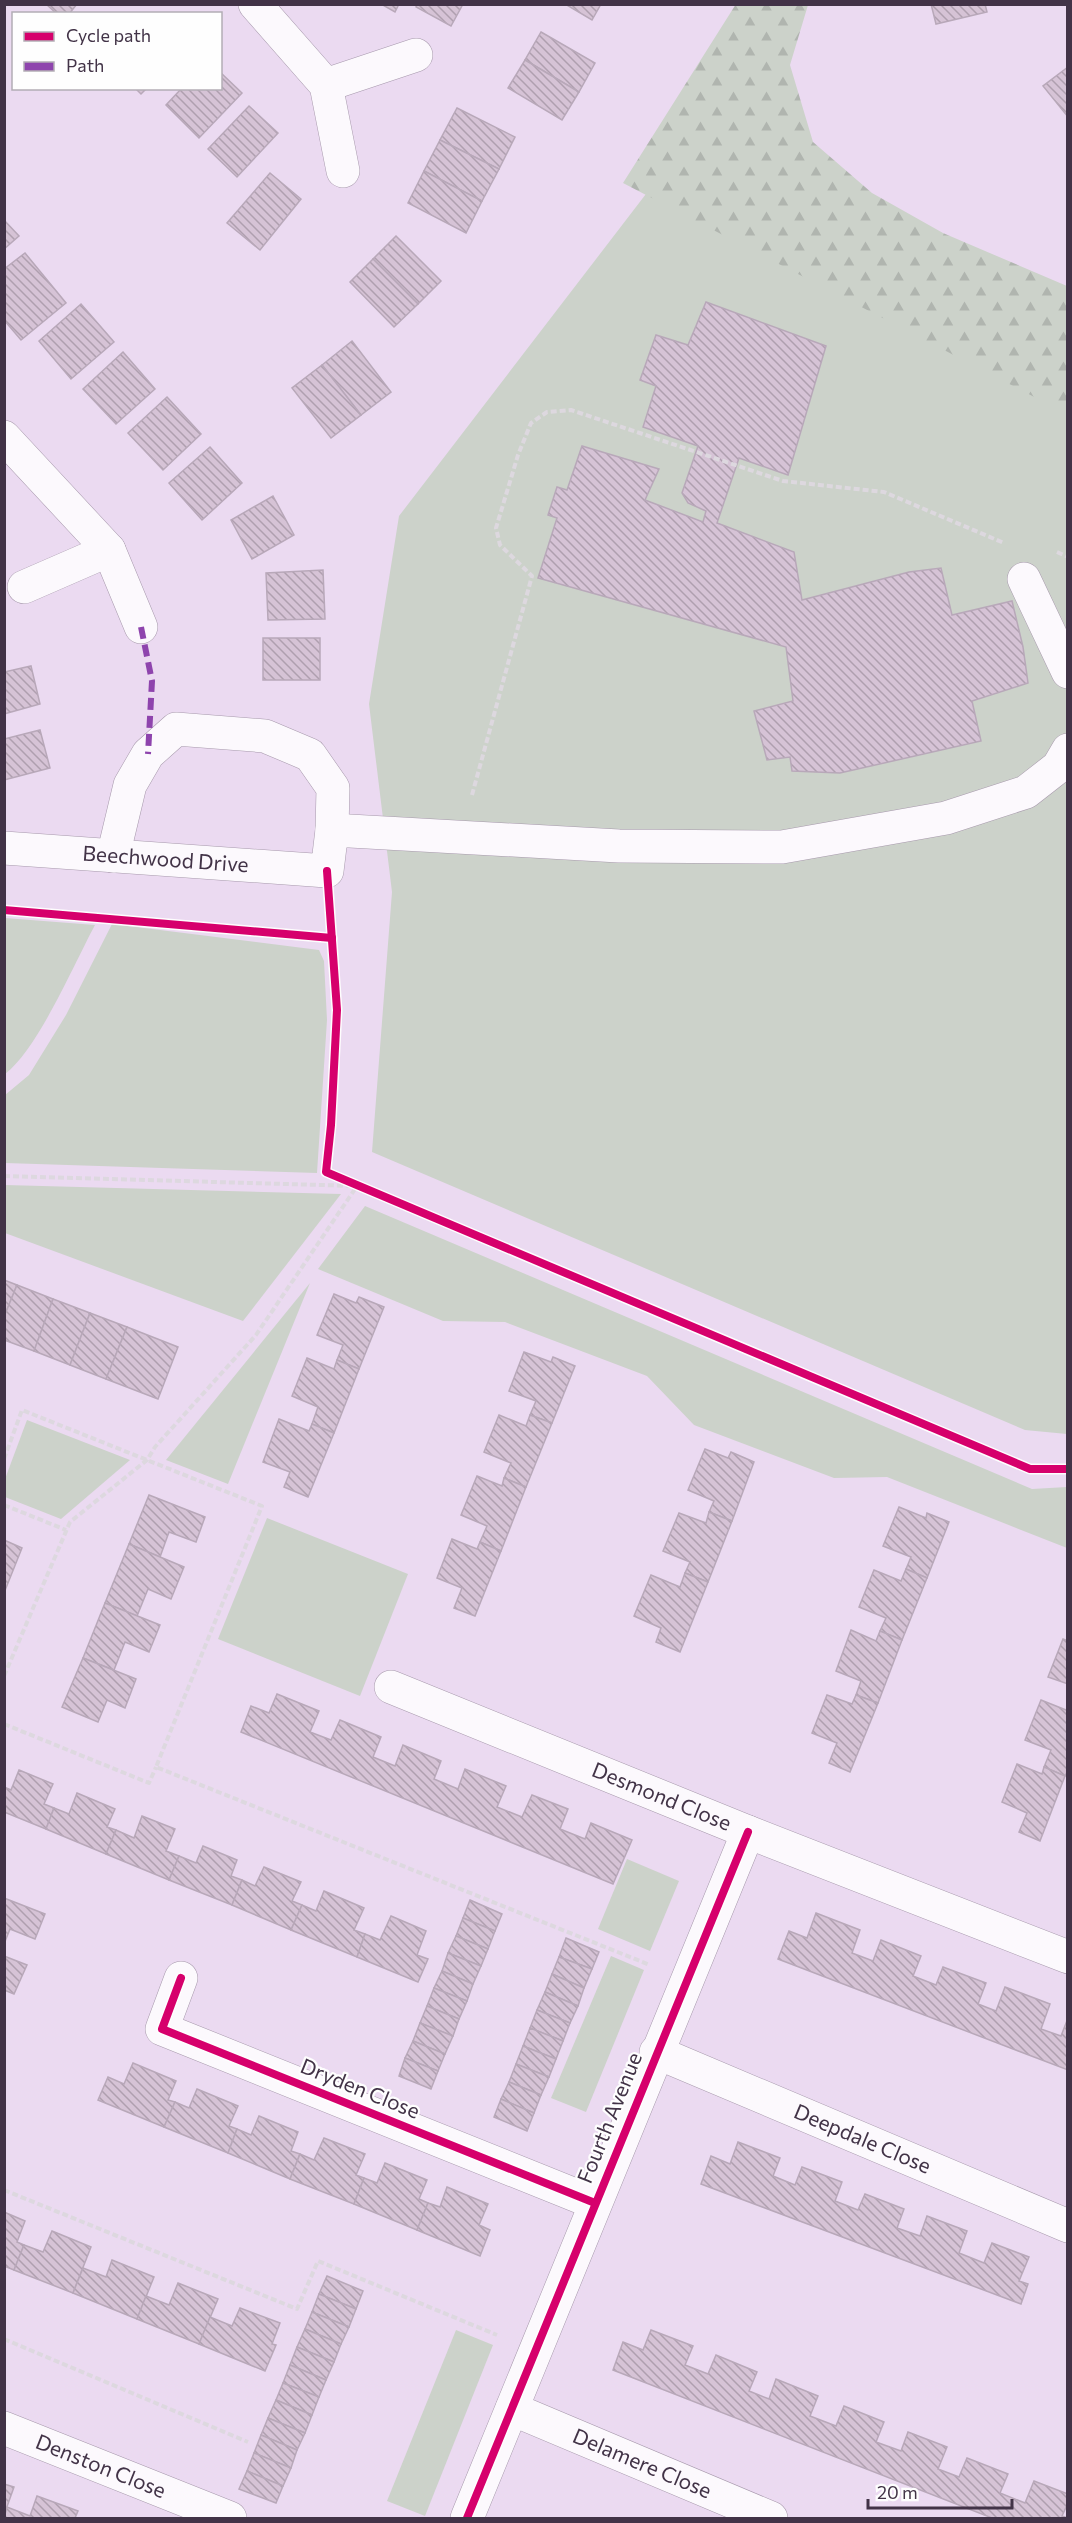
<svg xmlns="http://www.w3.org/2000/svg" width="1072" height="2523" font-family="Commissioner,sans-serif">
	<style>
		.grass { fill: #ccd2ca }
		.forest { fill: url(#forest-firs) }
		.building { fill: url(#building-back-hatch); stroke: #b8a8b9; stroke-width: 1.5 }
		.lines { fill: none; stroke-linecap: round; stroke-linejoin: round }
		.minor-casing { stroke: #a799ac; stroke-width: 34 }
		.path { stroke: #ddd8df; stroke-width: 4; stroke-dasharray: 6 3; stroke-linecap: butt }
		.minor { stroke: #fcf9fd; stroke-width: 33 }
		.quiet { stroke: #8e44ad; stroke-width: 6; stroke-dasharray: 12 6; stroke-linecap: butt }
		.cycleway-casing { stroke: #fefefe; stroke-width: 11 }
		.cycleway { stroke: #d6006c; stroke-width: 8 }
		.labels { text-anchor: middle; stroke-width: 4.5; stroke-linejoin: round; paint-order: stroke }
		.street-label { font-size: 21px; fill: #423347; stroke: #fefefe }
	</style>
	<defs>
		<pattern id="forest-firs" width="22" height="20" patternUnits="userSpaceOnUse" patternTransform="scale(1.5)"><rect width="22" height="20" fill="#ccd2ca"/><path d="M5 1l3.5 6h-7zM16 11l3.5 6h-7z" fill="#b0b5af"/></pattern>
		<pattern id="building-back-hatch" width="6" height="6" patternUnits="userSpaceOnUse" patternTransform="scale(1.5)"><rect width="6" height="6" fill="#d6c3d6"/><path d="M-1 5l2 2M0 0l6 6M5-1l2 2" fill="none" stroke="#af9faf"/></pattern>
	</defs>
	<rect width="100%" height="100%" fill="#ebdaf1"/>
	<g class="grass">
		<path d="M672,160L1067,322V1434L1025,1430L372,1152L392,892L369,704L399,516Z"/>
		<path d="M5,918L95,925C74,964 38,1049 5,1074Z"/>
		<path d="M112,924L319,950L324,961L327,1020L317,1173L5,1163V1095L29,1075L66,1015Z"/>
		<path d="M4,1185H5L341,1194L243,1321L5,1233Z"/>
		<path d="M365,1206L1032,1489L1067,1487V1548L887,1477L834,1478L694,1425L647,1376L505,1322L443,1321L318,1269Z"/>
		<path d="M310,1283L228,1484L166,1460Z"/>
		<path d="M27,1420L130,1460L61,1519L5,1497V1479Z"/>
		<path d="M267,1518L408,1574L360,1696L218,1639Z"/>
		<path d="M627,1859L679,1881L650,1951L598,1929Z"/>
		<path d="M611,1956L644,1970L586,2112L551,2098Z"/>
		<path d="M456,2330L493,2345L425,2516L387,2501Z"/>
	</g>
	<path class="forest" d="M736,4L808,5L790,65L813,142L872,193L943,233L1067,286V414L623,183Z"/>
	<g class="building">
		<path d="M46,4H77L69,14H57Z"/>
		<path d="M381,4H399L395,12Z"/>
		<path d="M417,4H463L451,26L416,7Z"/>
		<path d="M565,4H601L592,20Z"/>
		<path d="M931,4H985L987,12L936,24Z"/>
		<path d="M541,32L595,63L579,92L525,60Z"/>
		<path d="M525,60L579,92L562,120L508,88Z"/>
		<path d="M1068,67V117L1043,86Z"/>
		<path d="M220,72L242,93L199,138L166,105L182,88H220Z"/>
		<path d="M135,88H147L141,94Z"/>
		<path d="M249,106L278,133L237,177L208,149Z"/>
		<path d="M457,108L515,137L499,169L440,140Z"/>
		<path d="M440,140L499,169L482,201L424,171Z"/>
		<path d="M424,171L482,201L466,233L408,203Z"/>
		<path d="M270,173L301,199L260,250L227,223Z"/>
		<path d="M4,220L19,236L4,249Z"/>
		<path d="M396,236L441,281L418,304L373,259Z"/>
		<path d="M25,253L66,303L21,340L4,320V269Z"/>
		<path d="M373,259L418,304L394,327L350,282Z"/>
		<path d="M706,302L826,346L788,475L739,458L717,523L794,552L802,600L909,572L941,568L952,615L1012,601L1023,647L1028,683L972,701L981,741L840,773L792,771L790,757L767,760L754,711L793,701L786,647L538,578L557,518L548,515L557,487L567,490L582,446L659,469L645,500L703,522L706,511L688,503L682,493L698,446L643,427L656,386L640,380L656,335L688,345Z"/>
		<path d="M81,304L114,342L71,379L39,341Z"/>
		<path d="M352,341L391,392L361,415L322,365Z"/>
		<path d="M123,352L155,389L116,424L83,389Z"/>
		<path d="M322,365L361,415L331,438L292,388Z"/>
		<path d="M167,397L201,434L163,470L128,433Z"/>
		<path d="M210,447L242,483L202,520L169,483Z"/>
		<path d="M273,496L294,535L252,559L231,520Z"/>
		<path d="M323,570L325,619L268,620L266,573Z"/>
		<rect x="263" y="638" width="57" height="42"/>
		<path d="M31,666L40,704L4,714V672Z"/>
		<path d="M40,730L50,768L4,780V739Z"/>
		<path d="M4,1280L17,1285L4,1317Z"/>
		<path d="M17,1285L53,1299L34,1351L4,1340V1317Z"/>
		<path d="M334,1294L356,1303L359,1297L384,1307L359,1369L337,1360L343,1345L317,1335Z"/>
		<path d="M53,1299L90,1313L70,1365L34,1351Z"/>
		<path d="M90,1313L127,1327L106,1379L70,1365Z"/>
		<path d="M127,1327L178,1347L158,1399L106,1379Z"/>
		<path d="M524,1352L551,1362L553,1357L575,1366L552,1423L530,1415L536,1401L509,1391Z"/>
		<path d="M307,1358L334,1369L337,1360L359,1369L334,1433L312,1424L318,1407L292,1396Z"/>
		<path d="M499,1415L526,1426L530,1415L552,1423L526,1487L504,1478L511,1463L484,1452Z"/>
		<path d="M279,1419L309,1431L312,1424L334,1433L308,1497L284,1487L290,1472L263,1462Z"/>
		<path d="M705,1449L728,1458L731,1452L754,1462L732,1521L709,1512L714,1501L688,1490Z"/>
		<path d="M477,1476L502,1486L504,1478L526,1487L501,1551L480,1542L487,1526L461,1515Z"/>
		<path d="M149,1495L205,1517L196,1542L169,1532L160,1557L129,1544Z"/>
		<path d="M899,1507L926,1518L927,1513L949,1522L927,1578L906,1569L911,1557L883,1546Z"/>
		<path d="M709,1512L732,1521L708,1582L685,1573L690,1562L663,1551L679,1513L706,1523Z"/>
		<path d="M452,1539L477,1549L480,1542L501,1551L475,1616L454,1608L462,1588L437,1578Z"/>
		<path d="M4,1540L22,1548L4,1593Z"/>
		<path d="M129,1544L184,1567L171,1599L148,1589L137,1616L105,1603Z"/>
		<path d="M906,1569L927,1578L902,1640L880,1631L886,1618L859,1607L874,1570L901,1581Z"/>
		<path d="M685,1573L708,1582L680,1652L656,1642L661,1628L634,1616L651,1575L680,1587Z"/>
		<path d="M105,1603L160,1625L149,1652L125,1642L114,1670L83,1658Z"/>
		<path d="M851,1630L876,1641L880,1631L902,1640L878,1703L856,1695L861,1681L836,1671Z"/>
		<path d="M1063,1639L1068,1641V1684L1048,1677Z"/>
		<path d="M83,1658L136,1679L125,1708L107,1700L98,1722L62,1707Z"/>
		<path d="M277,1694L319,1711L310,1732L331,1740L340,1720L381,1737L373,1757L395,1766L403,1745L441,1761L434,1779L458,1789L465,1769L506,1786L497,1807L522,1817L532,1795L568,1809L560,1829L585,1839L591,1823L632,1840L613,1884L241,1732L251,1706L269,1713Z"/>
		<path d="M827,1695L852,1704L856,1695L878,1703L850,1772L829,1763L837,1743L812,1733Z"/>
		<path d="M1041,1700L1066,1710L1068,1706V1771L1065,1776L1044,1767L1051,1750L1025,1740Z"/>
		<path d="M1017,1764L1042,1774L1044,1767L1065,1776L1040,1841L1019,1832L1027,1813L1002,1802Z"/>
		<path d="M19,1770L53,1784L44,1804L54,1808L46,1829L4,1812V1787L11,1790Z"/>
		<path d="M77,1793L115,1809L107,1827L116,1830L106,1854L46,1829L54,1808L69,1814Z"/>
		<path d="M142,1816L175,1829L166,1851L179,1856L169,1880L106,1854L116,1830L134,1838Z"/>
		<path d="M203,1846L237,1860L231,1876L242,1880L232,1905L169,1880L179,1856L196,1863Z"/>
		<path d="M264,1867L301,1882L292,1901L302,1905L291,1930L232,1905L242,1880L255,1886Z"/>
		<path d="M324,1891L364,1908L354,1930L365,1934L357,1957L291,1930L302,1905L316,1911Z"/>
		<path d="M4,1898L45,1914L35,1939L10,1929L4,1944Z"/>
		<path d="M470,1900L502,1914L495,1931L463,1918Z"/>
		<path d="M816,1913L860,1930L852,1953L873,1961L881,1940L921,1956L913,1976L936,1985L943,1967L986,1983L978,2004L996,2011L1005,1987L1050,2004L1041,2029L1061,2036L1068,2018V2070L778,1959L789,1931L807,1938Z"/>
		<path d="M391,1916L426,1931L417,1955L428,1959L418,1982L357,1957L365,1934L380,1940Z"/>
		<path d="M463,1918L495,1931L488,1949L456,1936Z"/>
		<path d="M456,1936L488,1949L481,1966L448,1953Z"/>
		<path d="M566,1938L599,1952L592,1969L559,1957Z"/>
		<path d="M448,1953L481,1966L473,1984L442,1971Z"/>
		<path d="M4,1956L27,1965L14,1994L4,1990Z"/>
		<path d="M559,1957L592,1969L584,1988L552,1974Z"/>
		<path d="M442,1971L473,1984L467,2001L434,1988Z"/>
		<path d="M552,1974L584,1988L578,2006L545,1992Z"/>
		<path d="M434,1988L467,2001L459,2019L427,2006Z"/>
		<path d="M545,1992L578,2006L570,2023L537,2010Z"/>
		<path d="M427,2006L459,2019L453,2036L420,2023Z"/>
		<path d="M537,2010L570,2023L563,2041L530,2028Z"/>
		<path d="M420,2023L453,2036L445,2054L413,2041Z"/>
		<path d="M530,2028L563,2041L556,2059L523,2046Z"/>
		<path d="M413,2041L445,2054L438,2071L405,2058Z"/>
		<path d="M523,2046L556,2059L549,2077L516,2064Z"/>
		<path d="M405,2058L438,2071L431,2089L399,2076Z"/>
		<path d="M133,2063L176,2081L168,2100L175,2102L164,2127L98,2100L108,2077L124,2084Z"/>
		<path d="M516,2064L549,2077L541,2095L509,2082Z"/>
		<path d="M509,2082L541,2095L534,2113L501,2099Z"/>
		<path d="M197,2089L238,2106L229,2126L237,2129L228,2153L164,2127L175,2102L189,2108Z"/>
		<path d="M501,2099L534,2113L527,2131L494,2117Z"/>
		<path d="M259,2116L298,2132L291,2151L300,2154L290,2179L228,2153L237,2129L251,2135Z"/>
		<path d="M324,2138L365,2154L356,2175L364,2178L354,2204L290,2179L300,2154L314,2160Z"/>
		<path d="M738,2142L780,2158L773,2176L795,2185L802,2167L842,2182L835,2201L858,2210L865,2194L904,2209L897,2228L920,2236L927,2216L967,2231L959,2253L984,2263L992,2243L1029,2257L1019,2281L1028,2284L1021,2304L701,2184L711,2156L730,2164Z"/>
		<path d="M385,2163L427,2180L419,2199L428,2203L417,2230L354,2204L364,2178L377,2183Z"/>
		<path d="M447,2187L488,2204L479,2225L490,2230L480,2256L417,2230L428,2203L440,2207Z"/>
		<path d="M4,2212L25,2221L17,2242L24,2245L14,2270L4,2266Z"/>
		<path d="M52,2231L91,2247L73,2293L14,2270L24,2245L43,2252Z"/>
		<path d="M112,2260L154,2277L137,2319L73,2293L83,2268L106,2277Z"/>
		<path d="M327,2276L363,2291L356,2309L319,2294Z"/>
		<path d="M178,2283L218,2299L199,2344L137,2319L146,2296L169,2305Z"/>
		<path d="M319,2294L356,2309L349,2327L312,2312Z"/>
		<path d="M240,2308L280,2323L272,2344L276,2345L265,2371L199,2344L210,2317L232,2326Z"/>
		<path d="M312,2312L349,2327L341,2344L305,2329Z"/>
		<path d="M305,2329L341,2344L334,2362L297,2347Z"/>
		<path d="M651,2330L693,2346L685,2365L708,2374L716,2355L757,2372L749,2391L769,2399L776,2379L818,2396L810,2416L836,2426L844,2406L884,2422L876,2442L901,2451L908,2432L947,2447L938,2469L959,2477L967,2458L1008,2474L1000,2493L1025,2503L1034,2481L1068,2494V2503L1062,2516L1068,2518H992L613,2370L623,2342L643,2350Z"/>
		<path d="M297,2347L334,2362L326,2380L290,2365Z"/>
		<path d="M290,2365L326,2380L319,2397L283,2383Z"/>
		<path d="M283,2383L319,2397L312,2415L276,2400Z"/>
		<path d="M276,2400L312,2415L305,2433L268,2418Z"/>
		<path d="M268,2418L305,2433L297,2450L261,2435Z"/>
		<path d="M261,2435L297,2450L291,2468L254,2453Z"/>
		<path d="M254,2453L291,2468L283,2486L247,2471Z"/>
		<path d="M247,2471L283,2486L276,2503L239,2489Z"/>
		<path d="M4,2484L14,2487L4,2515Z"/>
		<path d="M37,2496L78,2511L75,2518H4L7,2507L30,2516Z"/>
	</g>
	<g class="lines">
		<defs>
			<g id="minor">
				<path d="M255,4L326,85L343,171"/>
				<path d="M326,85L416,55"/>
				<path d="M4,437L109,550L141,627"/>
				<path d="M1024,579L1068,672"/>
				<path d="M24,587L109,550"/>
				<path id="s1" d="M4,848L327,871L332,830L619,846L782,847L946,818L1026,792L1058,767L1068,750"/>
				<path d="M113,856L130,785L148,754L176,729L265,736L310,755L333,788L332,830"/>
				<path id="s2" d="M391,1687L748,1832L1068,1957"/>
				<path d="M181,1978L162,2029L595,2203"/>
				<path id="s3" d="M656,2052L1068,2226"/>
				<path id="s4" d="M512,2409L771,2518"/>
				<path id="s5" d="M4,2428L230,2518"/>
				<path d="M467,2518L748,1832"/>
			</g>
		</defs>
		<use href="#minor" class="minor-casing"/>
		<g class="path">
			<path d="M1057,552L1068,557"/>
			<path d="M472,795L532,576L500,545L496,528L518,455L531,423L547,412L571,410L783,481L884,492L1004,543"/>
			<path d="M4,1176L356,1186"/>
			<path d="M4,1459L22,1410L262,1506L156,1767L650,1965"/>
			<path d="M4,1505L66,1530"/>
			<path d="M4,1676L70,1522L147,1460L155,1447L256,1335L357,1186"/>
			<path d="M4,1724L149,1783L156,1767"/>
			<path d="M4,2190L297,2309L318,2261L497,2335"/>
			<path d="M4,2339L248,2442"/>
		</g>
		<use href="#minor" class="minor"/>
		<path class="quiet" d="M141,627L152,681L148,754"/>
		<defs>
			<g id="cycleway">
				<path d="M327,871L337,1010L331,1125L326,1172L1030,1469H1068"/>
				<path d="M4,910L332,938"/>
				<path d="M181,1978L162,2029L595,2203"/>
				<path d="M467,2518L748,1832"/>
			</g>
		</defs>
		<use href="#cycleway" class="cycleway-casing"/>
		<use href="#cycleway" class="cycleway"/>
	</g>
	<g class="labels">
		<g class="street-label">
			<text dy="7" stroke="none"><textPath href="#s1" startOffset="162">Beechwood Drive</textPath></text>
			<text dy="7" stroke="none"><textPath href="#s2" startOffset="292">Desmond Close</textPath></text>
			<text transform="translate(360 2089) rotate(22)" y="7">Dryden Close</text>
			<text transform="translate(610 2118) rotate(-68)" y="7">Fourth Avenue</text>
			<text dy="7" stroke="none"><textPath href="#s3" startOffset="224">Deepdale Close</textPath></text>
			<text dy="7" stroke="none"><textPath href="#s4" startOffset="141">Delamere Close</textPath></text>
			<text dy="7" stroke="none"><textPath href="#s5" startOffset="104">Denston Close</textPath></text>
		</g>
	</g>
	<rect width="1072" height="2523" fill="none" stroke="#423347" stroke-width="12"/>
	<rect x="12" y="12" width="210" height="78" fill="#fefefe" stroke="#b3adb5" stroke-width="1.5"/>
	<rect x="24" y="32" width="30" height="9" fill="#d6006c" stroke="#b3adb5" stroke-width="1.5"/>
	<text x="66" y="42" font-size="18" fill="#423347">Cycle path</text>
	<rect x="24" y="62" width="30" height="9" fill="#8e44ad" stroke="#b3adb5" stroke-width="1.5"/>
	<text x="66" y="72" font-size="18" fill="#423347">Path</text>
	<path d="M868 2499v9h144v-9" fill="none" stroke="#423347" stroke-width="3"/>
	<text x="877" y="2499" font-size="18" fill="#423347" stroke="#fefefe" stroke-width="4.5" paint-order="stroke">20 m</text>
</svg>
